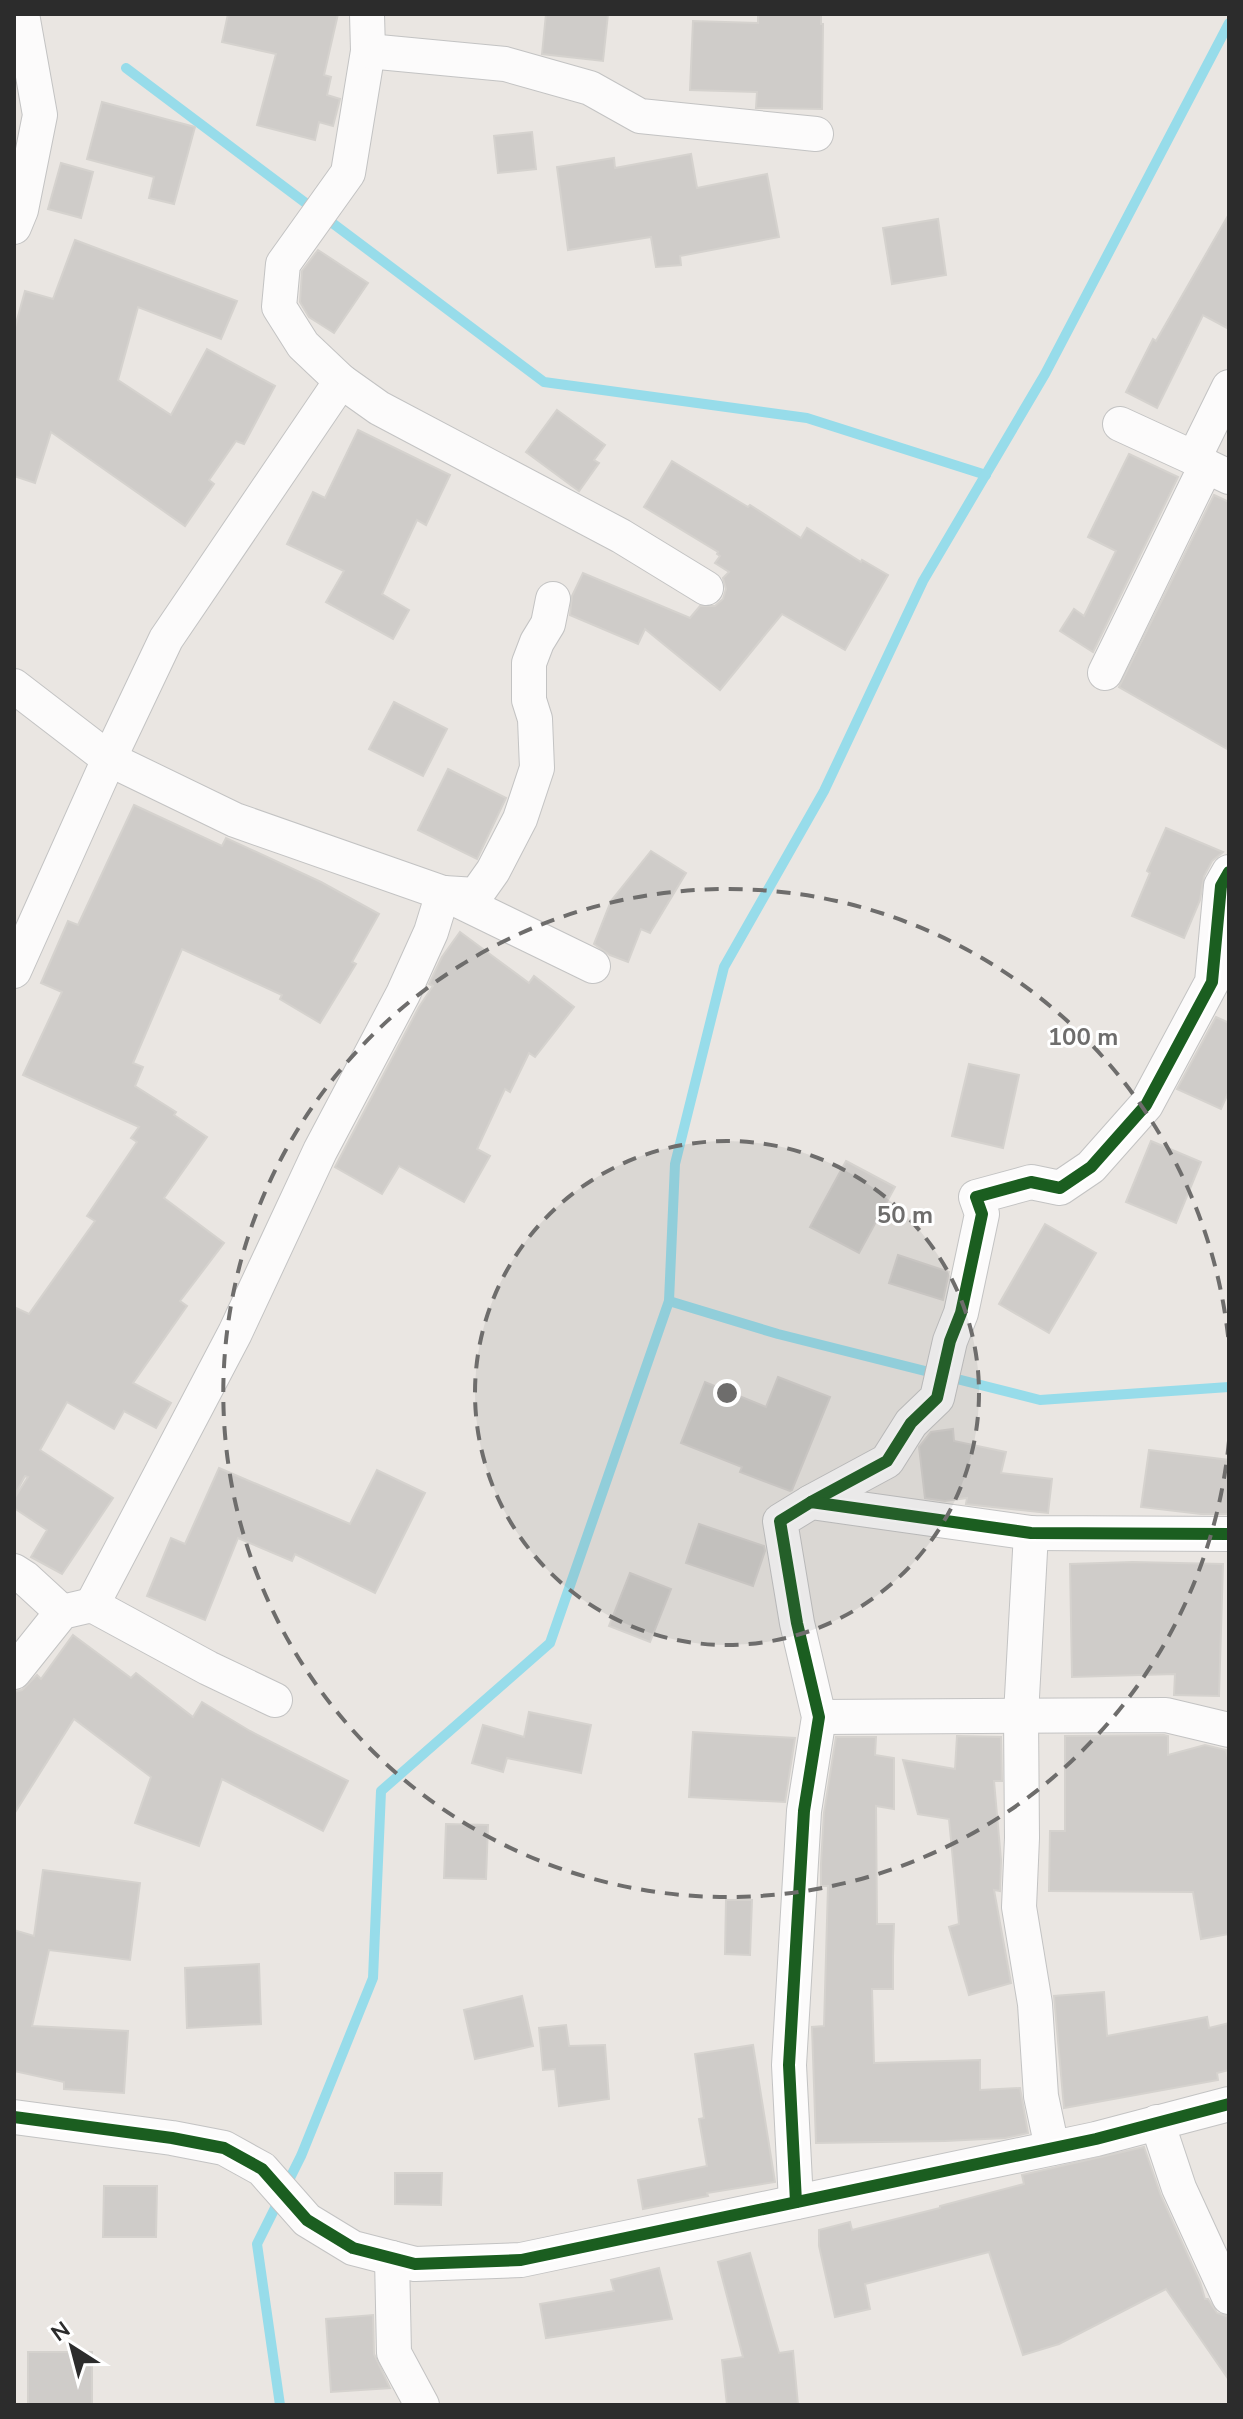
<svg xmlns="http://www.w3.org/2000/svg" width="1243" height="2419" font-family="'Nunito Sans',sans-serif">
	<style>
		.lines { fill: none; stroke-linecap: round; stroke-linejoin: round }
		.stream { stroke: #97dcea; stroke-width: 10 }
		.building { fill: #cfccc9; stroke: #d5d2ce; stroke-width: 2 }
		.street-casing { stroke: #c3c3c3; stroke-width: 36 }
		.street { stroke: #fcfbfb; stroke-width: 34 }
		.cycleway-casing { stroke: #fff; stroke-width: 17 }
		.cycleway { stroke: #1b5e20; stroke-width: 12 }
		.ring { fill: none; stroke: #6e6d6c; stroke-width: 4; stroke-dasharray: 14 10 }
		.centre { fill: #6e6d6c; stroke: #fff; stroke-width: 4 }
		.ring-label { font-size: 24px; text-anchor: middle; font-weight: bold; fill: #6e6d6c; stroke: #fff; stroke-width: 6; stroke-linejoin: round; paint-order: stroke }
	</style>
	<rect width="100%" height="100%" fill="#eae6e2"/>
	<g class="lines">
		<g class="stream">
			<path d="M126,68L544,382L807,418L986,475"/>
			<path d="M669,1301L778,1334L1040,1400L1229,1387"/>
			<path d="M286,2186L301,2156L373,1978L381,1791L550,1643L669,1301L675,1164L724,967L824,791L923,581L1045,374L1229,23"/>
			<path d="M279,2200L257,2244L280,2405"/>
		</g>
	</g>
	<g class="building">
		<path d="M228,14H338L324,75L331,77L327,95L340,99L333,126L319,122L315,140L257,125L276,54L222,42Z"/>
		<path d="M546,14H608L603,61L542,54Z"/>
		<path d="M758,14H821V24H823L822,109L756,108L757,92L690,90L693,21L758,23Z"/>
		<path d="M102,102L195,127L174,204L149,198L154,177L87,159Z"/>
		<path d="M532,132L536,169L498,173L494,136Z"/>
		<path d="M691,154L697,188L767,174L779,237L680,256L681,265L656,267L651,237L568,250L557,167L614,158L615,168Z"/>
		<path d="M61,163L93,172L81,218L48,209Z"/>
		<path d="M1229,214V329L1203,315L1157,408L1126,392L1153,339L1156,341Z"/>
		<path d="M938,219L946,275L892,284L883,228Z"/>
		<path d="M75,240L237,301L221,339L138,307L118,380L171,415L207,349L275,386L244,444L236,441L209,480L214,484L185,526L51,432L35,483L14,476V331L25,291L53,299Z"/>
		<path d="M318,250L368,283L334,333L309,317L300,302L302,271Z"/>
		<path d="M557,410L605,445L594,460L599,463L579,491L526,452Z"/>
		<path d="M358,430L450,475L426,525L417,520L382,594L409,610L393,639L326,602L344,571L287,544L313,492L325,498Z"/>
		<path d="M1129,454L1178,477L1093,652L1060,631L1074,609L1084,616L1116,551L1088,537Z"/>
		<path d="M672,461L748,507L750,505L801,538L807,528L861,562L862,560L888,575L845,650L782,614L720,690L645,629L638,644L570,615L572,596L583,573L690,618L700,606H715L723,599L726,589L723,578L729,572L715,563L720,556L717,554L718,552L644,507Z"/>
		<path d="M1214,495L1229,502V750L1119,687Z"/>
		<path d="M394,702L447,729L423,776L369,749Z"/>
		<path d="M448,769L506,798L477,859L418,830Z"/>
		<path d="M134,805L222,846L226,838L321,882L379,914L352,962L356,964L320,1023L280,999L282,995L182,949L133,1063L143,1067L135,1086L176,1112L174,1115L207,1137L164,1198L224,1243L180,1301L187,1306L133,1383L171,1403L156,1428L124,1411L114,1429L67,1402L40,1450L113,1498L62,1574L31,1557L47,1530L14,1508V1499L28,1477L25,1476L14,1496V1307L29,1314L95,1221L87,1216L137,1142L131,1138L139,1127L23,1075L62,992L41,983L68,921L78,925Z"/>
		<path d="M1166,828L1223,852L1212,861L1204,876L1200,900L1184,938L1132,916L1150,873L1147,871Z"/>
		<path d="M651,851L686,873L650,933L641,929L628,962L610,955L594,944L611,901Z"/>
		<path d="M460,932L529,983L534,976L574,1007L535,1057L529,1053L510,1092L505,1089L477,1149L490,1156L464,1202L399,1166L382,1194L335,1167L419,1007L433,986L429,984L442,957Z"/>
		<path d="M1216,1017L1229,1023V1091L1221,1109L1177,1089Z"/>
		<path d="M969,1064L1019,1075L1003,1148L952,1136Z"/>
		<path d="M1151,1141L1201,1162L1176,1223L1126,1202Z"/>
		<path d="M846,1161L895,1187L859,1253L810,1227Z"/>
		<path d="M1045,1224L1096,1253L1049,1333L999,1304Z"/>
		<path d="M898,1255L949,1272L943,1300L889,1283Z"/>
		<path d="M778,1377L830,1397L792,1490L790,1491L740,1472L742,1467L681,1443L705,1382L766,1407Z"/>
		<path d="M953,1429L954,1441L1006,1452L1001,1473L1052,1479L1048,1513L966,1504L967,1498L945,1501L925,1498L919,1447L931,1432Z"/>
		<path d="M1149,1450L1229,1460V1514H1201L1141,1507Z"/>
		<path d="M219,1468L350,1524L377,1470L425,1493L375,1593L295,1554L292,1561L238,1538L205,1620L147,1596L171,1538L185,1544Z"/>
		<path d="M699,1524L764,1546L765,1551L753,1586L686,1563Z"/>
		<path d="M1133,1562L1223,1564L1219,1696L1174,1695L1175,1674L1072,1677L1070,1564Z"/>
		<path d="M630,1573L671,1589L650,1642L609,1626Z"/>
		<path d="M73,1635L131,1678L136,1673L193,1717L202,1702L250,1731L348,1781L323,1831L222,1779L199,1846L135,1823L151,1777L74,1719L14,1814V1692L22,1690L37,1675L41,1679Z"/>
		<path d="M529,1712L591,1725L581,1773L507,1758L503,1772L472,1763L483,1725L524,1737Z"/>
		<path d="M693,1732L795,1738L785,1802L689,1797Z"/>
		<path d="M1164,1735L1168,1736V1755L1205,1745L1226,1750L1229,1762V1934L1201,1939L1193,1892L1049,1891L1050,1831H1065V1736Z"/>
		<path d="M957,1736L1001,1737L1002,1781H994L1001,1860L1000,1891L994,1890L1011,1983L969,1995L949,1927L959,1924L949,1819L918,1814L903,1760L955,1769Z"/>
		<path d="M836,1737H876L875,1755L894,1758V1809L876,1806L877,1924H894L893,1956V1989H872L874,2063L980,2060V2090L1020,2088L1028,2133L1005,2138L945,2141L816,2143L812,2027L824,2026L828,1886H821V1864L824,1813Z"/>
		<path d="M446,1824L488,1825L486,1879L444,1878Z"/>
		<path d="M43,1870L140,1883L130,1960L49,1950L32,2026L128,2031L124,2093L64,2089V2082L14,2071V1930L34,1936Z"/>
		<path d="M726,1900H752L750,1955L725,1954Z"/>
		<path d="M259,1964L261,2024L187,2028L185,1968Z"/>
		<path d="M1104,1992L1107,2036L1207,2017L1209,2028L1229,2023V2070L1217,2073L1218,2080L1064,2108L1054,1996Z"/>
		<path d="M522,1996L533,2046L475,2059L464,2010Z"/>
		<path d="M566,2025L569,2046L605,2045L609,2099L559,2106L555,2069L543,2070L539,2028Z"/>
		<path d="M753,2045L775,2182L707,2193L708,2196L643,2209L638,2180L707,2166L699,2119L704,2118L695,2054Z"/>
		<path d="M1144,2147L1161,2196L1200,2282L1205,2299H1208L1217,2313L1229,2317V2380L1166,2289L1059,2344L1023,2355L989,2252L865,2284L870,2309L835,2317L819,2246V2230L850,2222L852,2230L940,2208V2206L1024,2184L1022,2175Z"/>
		<path d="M395,2173H442L441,2205L395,2204Z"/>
		<path d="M104,2186H157L156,2237H103Z"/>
		<path d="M750,2253L779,2353L793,2351L798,2405H727L722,2360L743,2357L718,2262Z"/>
		<path d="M659,2268L672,2319L546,2338L540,2304L614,2291L611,2280Z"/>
		<path d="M373,2315L374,2354L390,2388L331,2392L326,2319Z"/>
		<rect x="28" y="2352" width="64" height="53"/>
	</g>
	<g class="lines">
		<defs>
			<g id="street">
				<path d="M367,14L368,51L348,173L283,264L279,307L303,345L341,381L379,408L621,536L706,588"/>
				<path d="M368,51L505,64L590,88L640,116L816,134"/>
				<path d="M14,227L21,210L40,115L22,14"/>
				<path d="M1120,424L1194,458L1206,466L1229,477"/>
				<path d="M1194,458L1229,387"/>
				<path d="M1105,673L1206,466"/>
				<path d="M14,686L109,759L235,820L443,893L593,966"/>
				<path d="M444,893L476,895L493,871L520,819L537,768L535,719L529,700V663L537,642L548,624L553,599"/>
				<path d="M14,971L109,759L166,639L341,381"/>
				<path d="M811,1502L887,1461L911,1423L937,1398L950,1341L961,1313L982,1214L976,1197L1031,1182L1060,1188L1091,1167L1146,1105L1212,982L1221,886L1229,872"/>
				<path d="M1031,1533L1021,1715L1022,1838L1019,1907L1035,2004L1041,2096L1052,2148"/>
				<path d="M14,1571L25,1578L62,1612"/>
				<path d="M92,1605L235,1333L320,1151L403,994L431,932L443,893"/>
				<path d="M14,1672L62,1612L92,1605L208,1668L275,1700"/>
				<path d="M819,1717L1166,1715L1229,1730"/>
				<path d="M14,2117L172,2138L224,2148L262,2169L307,2220L353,2248L415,2264L521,2260L1096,2139L1229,2104"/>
				<path d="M1157,2122L1179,2188L1229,2297"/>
				<path d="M796,2202L789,2065L804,1811L819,1717L797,1623L780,1521L811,1502L1031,1533L1229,1534"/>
				<path d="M392,2258L394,2353L422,2405"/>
			</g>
		</defs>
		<use href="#street" class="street-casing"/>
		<use href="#street" class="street"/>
		<defs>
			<g id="cycleway">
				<path d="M811,1502L887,1461L911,1423L937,1398L950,1341L961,1313L982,1214L976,1197L1031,1182L1060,1188L1091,1167L1146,1105L1212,982L1221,886L1229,872"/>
				<path d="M14,2117L172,2138L224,2148L262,2169L307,2220L353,2248L415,2264L521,2260L1096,2139L1229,2104"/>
				<path d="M796,2202L789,2065L804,1811L819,1717L797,1623L780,1521L811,1502L1031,1533L1229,1534"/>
			</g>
		</defs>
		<use href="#cycleway" class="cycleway-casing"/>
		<use href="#cycleway" class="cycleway"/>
	</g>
	<circle cx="727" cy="1393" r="252" fill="#6e6d6c" fill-opacity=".12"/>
	<g class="ring">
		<circle cx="727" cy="1393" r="252"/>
		<path d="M1229 1441A504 504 0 1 1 1229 1345"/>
	</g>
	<circle cx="727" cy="1393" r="12" class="centre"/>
	<g class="ring-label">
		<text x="1083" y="1045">100 m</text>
		<text x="905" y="1223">50 m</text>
	</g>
	<rect width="1243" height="2419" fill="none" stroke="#2c2c2c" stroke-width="32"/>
	<g transform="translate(72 2347) rotate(324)" stroke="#ffffff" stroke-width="6" paint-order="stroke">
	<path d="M0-6L14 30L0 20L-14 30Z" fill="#2c2c2c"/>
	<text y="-12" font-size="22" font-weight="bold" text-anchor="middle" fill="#2c2c2c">N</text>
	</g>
</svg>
